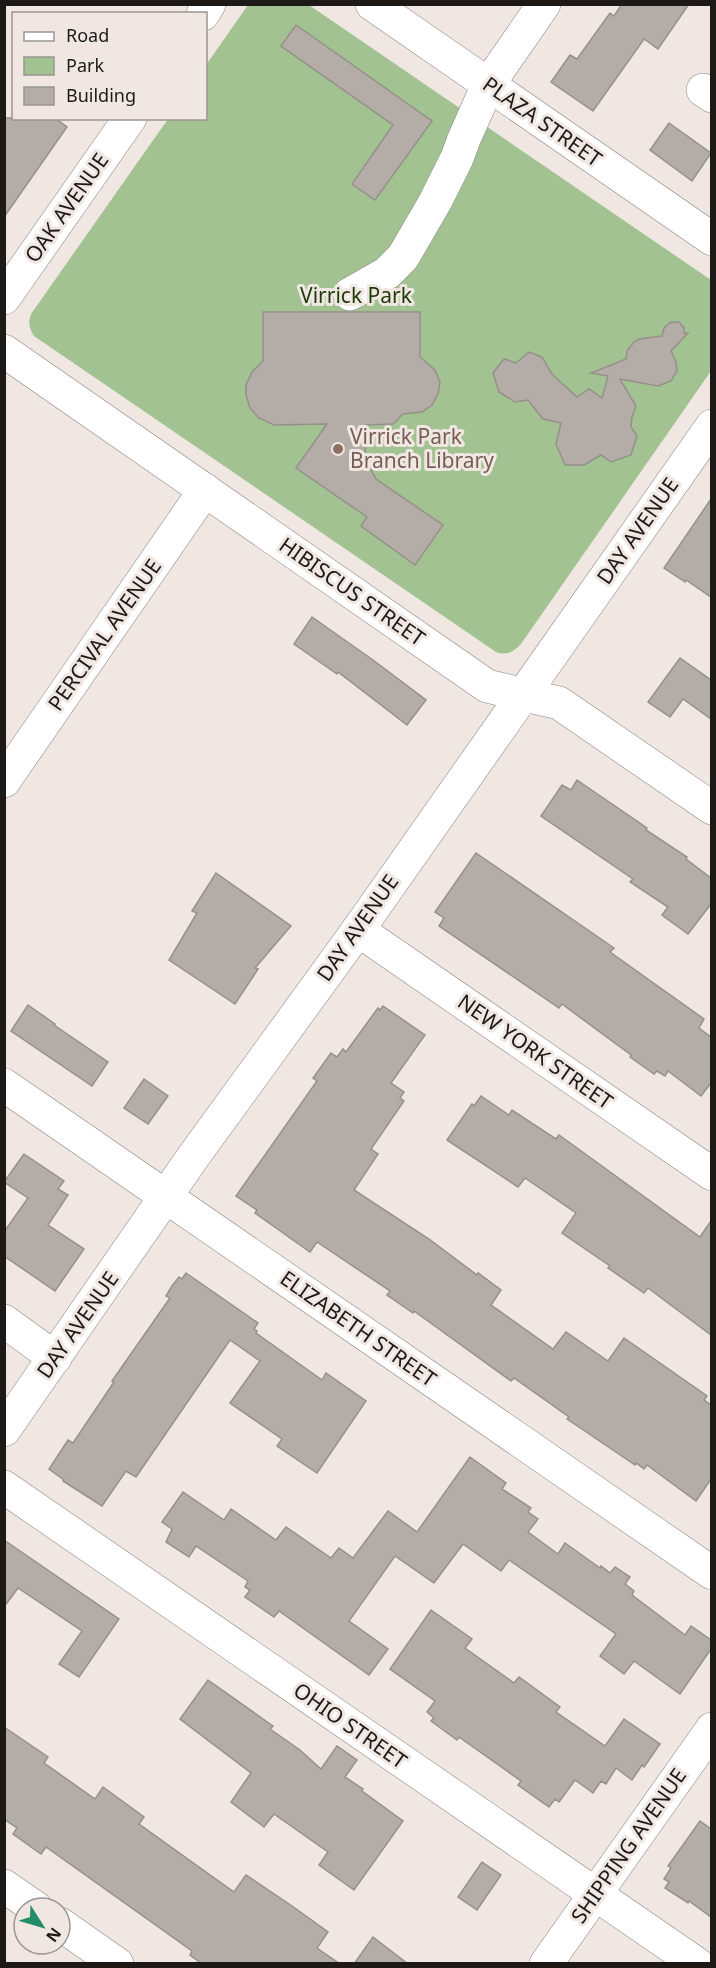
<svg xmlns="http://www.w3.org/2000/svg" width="716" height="1968" font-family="'Noto Sans',sans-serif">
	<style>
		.green { fill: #a2c291 }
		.building { fill: #b4ada7; stroke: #96908a; stroke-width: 1.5 }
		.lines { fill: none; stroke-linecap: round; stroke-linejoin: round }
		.minor-casing { stroke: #8b827f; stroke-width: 34 }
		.minor { stroke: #fff; stroke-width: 33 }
		.education-dot { fill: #8d6e63; stroke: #f0e7e3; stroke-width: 2 }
		.labels { text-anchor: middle; stroke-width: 6; stroke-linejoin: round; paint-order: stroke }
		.street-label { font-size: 21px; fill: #1c1917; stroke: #f0e7e3 }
		.park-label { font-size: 21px; fill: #1d3b06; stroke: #f0e7e3 }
		.education-label { font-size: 21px; fill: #785e54; stroke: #f0e7e3; text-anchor: start }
	</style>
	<rect width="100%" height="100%" fill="#f0e7e3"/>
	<path class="green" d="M248,5H309L711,280V371L521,644C513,652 507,656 496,652L34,336C29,328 28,323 31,314L168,119L206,118V65Z"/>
	<g class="building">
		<path d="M622,4H689L658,49L644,39L593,111L551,82L570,55L577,59L610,13L614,16Z"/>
		<path d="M296,25L432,121L375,200L352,184L393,125L281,46Z"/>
		<path d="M4,118H55L67,127L4,217Z"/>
		<path d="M669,123L711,153L692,181L650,150Z"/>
		<path d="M263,312H420V357L435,370L440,382L438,394L432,405L422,412L403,414L393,424L366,425L365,460L376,479L443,525L415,565L361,526L367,517L296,468L327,424L274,425L259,418L250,408L246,395V385L252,372L263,361Z"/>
		<path d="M671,322H679L684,328V333H688L671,351L676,362L677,371L671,381L658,386L620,379L636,406L632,417L631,427L637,436L631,455L611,462L601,455L584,465H565L556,444L561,423L543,419L528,400L515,402L499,392L493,373L504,359L516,363L529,352L542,357L552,374L577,397L589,389L602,398L608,376L591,373L626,359L627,351L634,342L639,339L662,336L664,328Z"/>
		<path d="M711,499V597L686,580L685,582L664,568Z"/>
		<path d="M312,617L373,660L426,700L407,725L338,672L337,674L294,644Z"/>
		<path d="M680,658L711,680V719L683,699L670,717L648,702Z"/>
		<path d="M577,780L647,828L646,830L687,857L686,859L711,878V904L688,934L662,915L668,907L630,882L633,879L541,816L562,785L571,790Z"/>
		<path d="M476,853L614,948L610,952L704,1019L699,1028L711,1037V1083L701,1096L668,1071L665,1076L657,1071L654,1074L630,1057L631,1055L562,1004L559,1008L439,926L444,918L435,912Z"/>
		<path d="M216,873L291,926L255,968L258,969L235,1004L169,960L197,913L192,911Z"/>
		<path d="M28,1005L55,1024L54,1025L108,1062L92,1086L11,1031Z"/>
		<path d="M383,1006L425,1035L391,1083L404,1092L400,1098L404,1101L371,1149L378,1154L354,1190L429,1239L477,1275L478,1273L501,1290L491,1305L553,1349L566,1332L608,1361L624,1338L707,1396L704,1400L711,1405V1479L696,1501L647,1465L644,1469L636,1463L635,1465L567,1419L569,1417L514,1378L511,1381L414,1311L413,1313L387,1295L390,1291L317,1242L310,1252L255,1213L257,1210L236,1196L317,1081L313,1078L331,1053L337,1057L343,1049L346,1052L378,1008L380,1010Z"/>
		<path d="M144,1079L168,1096L148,1124L124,1108Z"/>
		<path d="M481,1096L509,1115L512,1110L556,1139L559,1135L700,1237L711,1221V1335L648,1288L644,1293L608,1268L610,1266L562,1233L576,1213L525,1178L518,1187L447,1140L472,1104L474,1106Z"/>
		<path d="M24,1154L64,1181L58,1189L68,1195L48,1225L84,1249L55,1291L4,1256V1232L28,1198L4,1182Z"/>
		<path d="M186,1273L258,1323L254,1329L257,1331L256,1333L322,1380L326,1373L366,1401L317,1473L277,1446L282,1439L230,1403L260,1361L230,1340L136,1477L126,1471L102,1506L63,1481L64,1480L49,1469L68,1440L73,1443L114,1382L112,1381L170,1298L166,1296L172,1286L179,1277L182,1279Z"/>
		<path d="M470,1457L506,1483L502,1489L531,1508L528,1512L538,1519L528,1532L558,1554L565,1543L600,1568L601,1566L610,1573L615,1567L630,1577L625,1584L634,1591L632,1595L685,1635L691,1626L711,1640V1649L680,1694L634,1661L624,1674L600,1656L616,1634L509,1560L501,1571L463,1544L434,1583L395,1556L349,1621L388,1649L369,1675L286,1616L279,1611L274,1617L245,1597L250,1590L245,1587L248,1581L196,1546L189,1557L166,1542L172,1529L162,1522L183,1492L224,1520L231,1509L276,1540L286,1527L331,1558L339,1548L353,1558L388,1511L417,1532Z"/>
		<path d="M4,1540L119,1619L79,1677L59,1664L82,1631L18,1588L4,1607Z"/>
		<path d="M431,1610L472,1639L465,1648L514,1683L519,1677L560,1707L556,1712L605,1746L624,1719L660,1744L644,1767L642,1765L632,1780L616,1768L606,1784L601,1781L593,1793L575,1780L559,1802L555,1799L549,1807L518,1785L521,1781L459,1737L457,1740L431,1721L434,1718L427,1712L435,1701L390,1669Z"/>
		<path d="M208,1680L273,1726L270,1729L300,1750L321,1769L337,1746L357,1760L345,1777L363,1789L362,1791L403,1821L354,1890L319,1865L328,1852L274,1814L264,1827L231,1802L251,1773L180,1719Z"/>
		<path d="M4,1727L48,1757L44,1763L95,1799L103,1787L144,1817L139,1824L234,1892L246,1875L292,1906L328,1932L317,1948L340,1964H202L190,1955L192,1951L46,1847L41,1854L13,1834L17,1828L4,1819Z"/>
		<path d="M700,1821L711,1829V1917L689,1901L688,1903L665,1888L669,1882L664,1879L671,1868L668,1866Z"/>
		<path d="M482,1862L501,1875L477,1910L458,1897Z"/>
		<path d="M373,1937L408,1964H354Z"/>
	</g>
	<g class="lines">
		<defs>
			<g id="minor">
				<path d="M372,4L712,239"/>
				<path d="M203,14L209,4"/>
				<path d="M703,90L712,96"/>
				<path d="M350,294L387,273L403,257L435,202L457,158L464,139L488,85L544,4"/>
				<path d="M4,298L130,118"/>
				<path d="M4,351L487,686L559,703L712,808"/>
				<path d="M4,781L205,490"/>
				<path d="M358,930L712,1174"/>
				<path d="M4,1085L712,1573"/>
				<path d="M4,1321L55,1358"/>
				<path d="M4,1430L193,1157L358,930L712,426"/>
				<path d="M4,1487L697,1964"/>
				<path d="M4,1886L36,1908"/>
				<path d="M60,1924L117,1964"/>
				<path d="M546,1964L712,1729"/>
			</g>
		</defs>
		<use href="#minor" class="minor-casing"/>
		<use href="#minor" class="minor"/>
	</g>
	<circle class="education-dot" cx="338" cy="449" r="6"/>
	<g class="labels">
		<g class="street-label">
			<text transform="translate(542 122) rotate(35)" y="7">PLAZA STREET</text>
			<text transform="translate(67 208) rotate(-55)" y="7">OAK AVENUE</text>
			<text transform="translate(638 531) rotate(-55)" y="7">DAY AVENUE</text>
			<text transform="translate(352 592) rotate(35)" y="7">HIBISCUS STREET</text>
			<text transform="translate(105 635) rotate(-55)" y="7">PERCIVAL AVENUE</text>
			<text transform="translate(358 928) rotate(-55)" y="7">DAY AVENUE</text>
			<text transform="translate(535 1052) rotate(35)" y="7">NEW YORK STREET</text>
			<text transform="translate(78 1325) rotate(-55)" y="7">DAY AVENUE</text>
			<text transform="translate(358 1329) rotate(35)" y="7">ELIZABETH STREET</text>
			<text transform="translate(350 1726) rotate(35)" y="7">OHIO STREET</text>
			<text transform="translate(629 1846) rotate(-55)" y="7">SHIPPING AVENUE</text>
		</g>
		<g class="park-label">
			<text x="356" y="303">Virrick Park</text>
		</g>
		<g class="education-label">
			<text x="350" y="444">Virrick Park<tspan x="350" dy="24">Branch Library</tspan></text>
		</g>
	</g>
	<rect width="716" height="1968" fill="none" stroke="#1c1917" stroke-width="12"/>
	<rect x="12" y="12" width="195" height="108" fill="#f0e7e3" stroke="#9b9591" stroke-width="1.5"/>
	<rect x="24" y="32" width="30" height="9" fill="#ffffff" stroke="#9b9591" stroke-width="1.5"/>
	<text x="66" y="42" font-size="18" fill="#1c1917">Road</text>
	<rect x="24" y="57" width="30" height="18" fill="#a2c291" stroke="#9b9591" stroke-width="1.5"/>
	<text x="66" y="72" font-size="18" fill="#1c1917">Park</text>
	<rect x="24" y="87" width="30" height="18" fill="#b4ada7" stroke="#9b9591" stroke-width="1.5"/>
	<text x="66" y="102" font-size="18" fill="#1c1917">Building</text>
	<g transform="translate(42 1926) rotate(127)"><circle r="28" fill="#f0e7e3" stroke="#9b9591" stroke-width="1.5"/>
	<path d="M0-4.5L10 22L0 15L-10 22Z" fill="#238c68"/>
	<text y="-9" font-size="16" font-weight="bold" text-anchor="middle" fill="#1c1917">N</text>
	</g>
</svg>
